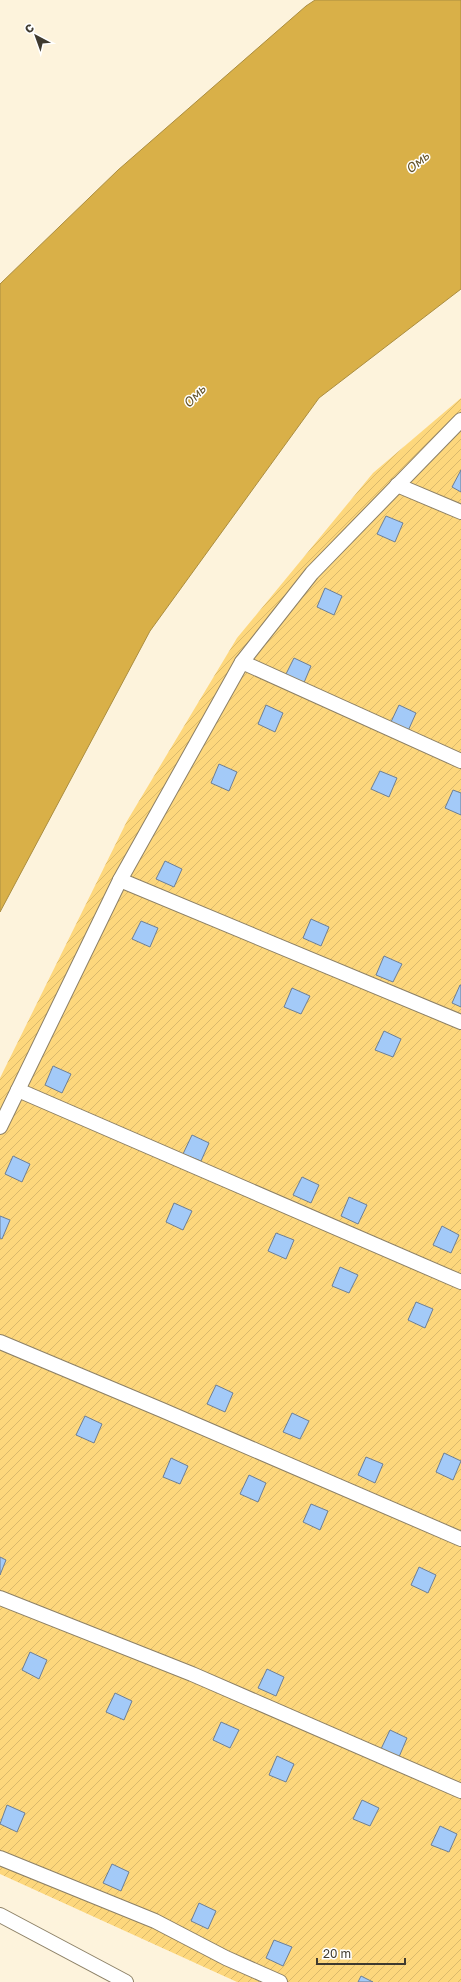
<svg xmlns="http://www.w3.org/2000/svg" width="461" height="1982" font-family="'Golos Text',sans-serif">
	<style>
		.garden { fill: url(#garden-furrows) }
		.water { fill: #d9b048; stroke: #ab8d40 }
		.building { fill: #a3caf8; stroke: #6d7f95 }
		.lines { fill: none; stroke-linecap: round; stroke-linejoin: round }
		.service-casing { stroke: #8d8167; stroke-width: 16 }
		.service { stroke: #fff; stroke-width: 14 }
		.labels { text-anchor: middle; stroke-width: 3; stroke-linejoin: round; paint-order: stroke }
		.water-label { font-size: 13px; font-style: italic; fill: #635228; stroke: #fff }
	</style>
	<defs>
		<pattern id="garden-furrows" width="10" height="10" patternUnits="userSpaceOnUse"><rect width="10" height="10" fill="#fdd77c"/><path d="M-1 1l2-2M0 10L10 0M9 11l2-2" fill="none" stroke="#dab96c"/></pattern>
	</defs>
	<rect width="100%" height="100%" fill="#fdf3dc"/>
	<path class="garden" d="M461,398V1982H237L0,1874V1078L127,821L237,638L373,473Z"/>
	<path class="water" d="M315,0H461V289L319,398L150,631L0,912V284L118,170L306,6Z"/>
	<g class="building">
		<path d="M461,470V492L452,487Z"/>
		<path d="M386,516L403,523L395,542L377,534Z"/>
		<path d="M325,588L342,596L334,615L317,607Z"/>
		<path d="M294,658L311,666L303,685L285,676Z"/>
		<path d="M266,705L283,713L275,732L258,724Z"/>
		<path d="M399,705L416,713L408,731L390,724Z"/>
		<path d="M219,764L237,772L229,791L211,783Z"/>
		<path d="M380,771L397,778L389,797L371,789Z"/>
		<path d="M453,790L461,793V815L445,808Z"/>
		<path d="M165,861L182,869L174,887L156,879Z"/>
		<path d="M311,919L329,927L321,946L303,938Z"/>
		<path d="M141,921L158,928L150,947L132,939Z"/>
		<path d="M384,956L402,964L393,982L376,975Z"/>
		<path d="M460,985H461V1007L452,1003Z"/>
		<path d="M292,988L310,996L301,1014L284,1007Z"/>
		<path d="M384,1031L401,1039L393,1057L375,1050Z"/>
		<path d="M53,1066L71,1074L62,1093L45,1085Z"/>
		<path d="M192,1135L209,1143L201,1161L183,1154Z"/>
		<path d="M13,1156L30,1164L22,1182L5,1174Z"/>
		<path d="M302,1177L319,1185L311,1203L293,1195Z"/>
		<path d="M349,1197L367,1205L358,1224L341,1216Z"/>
		<path d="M174,1203L192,1211L183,1230L166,1222Z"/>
		<path d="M0,1216L10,1220L2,1239L0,1238Z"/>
		<path d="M442,1226L459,1235L451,1253L433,1245Z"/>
		<path d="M276,1233L294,1240L286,1259L268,1251Z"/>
		<path d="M340,1267L358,1275L349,1293L332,1286Z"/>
		<path d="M416,1302L433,1309L425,1328L408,1320Z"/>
		<path d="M216,1385L233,1393L225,1412L207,1404Z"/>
		<path d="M292,1413L309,1421L300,1439L283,1432Z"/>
		<path d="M85,1416L102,1424L94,1443L76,1435Z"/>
		<path d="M444,1453L461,1461L453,1480L436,1472Z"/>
		<path d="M366,1457L383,1464L375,1483L358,1475Z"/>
		<path d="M171,1458L188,1466L180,1484L163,1477Z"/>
		<path d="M249,1475L266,1483L258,1502L240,1494Z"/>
		<path d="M311,1504L328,1511L320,1530L303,1522Z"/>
		<path d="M0,1557L6,1560L0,1575Z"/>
		<path d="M419,1567L436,1575L428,1593L411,1585Z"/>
		<path d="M30,1652L47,1660L39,1679L22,1670Z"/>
		<path d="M267,1669L284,1677L276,1696L258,1688Z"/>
		<path d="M115,1693L132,1701L124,1720L106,1712Z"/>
		<path d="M221,1722L239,1730L230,1748L213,1740Z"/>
		<path d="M390,1730L407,1738L399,1757L381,1749Z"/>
		<path d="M277,1756L294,1764L286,1782L269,1775Z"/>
		<path d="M362,1800L379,1808L370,1826L353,1819Z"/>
		<path d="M7,1805L25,1813L17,1832L0,1824Z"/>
		<path d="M440,1826L457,1834L449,1852L431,1845Z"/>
		<path d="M112,1864L129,1872L121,1891L103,1883Z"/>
		<path d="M199,1903L216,1911L208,1929L191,1921Z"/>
		<path d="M274,1940L292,1947L283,1966L266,1958Z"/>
		<path d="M361,1976L373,1982H358Z"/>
	</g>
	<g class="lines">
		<defs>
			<g id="service">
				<path d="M397,485L461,512"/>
				<path d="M242,662L461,761"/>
				<path d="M120,880L461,1022"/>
				<path d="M18,1090L461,1282"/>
				<path d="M0,1127L120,880L242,662L312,573L461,420"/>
				<path d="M0,1342L162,1410L461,1539"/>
				<path d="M0,1598L192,1674L461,1791"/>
				<path d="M0,1858L155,1921L226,1958L280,1982"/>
				<path d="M0,1915L126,1982"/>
			</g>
		</defs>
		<use href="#service" class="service-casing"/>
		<use href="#service" class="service"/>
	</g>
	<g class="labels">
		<g class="water-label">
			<text transform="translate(417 162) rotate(-40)" y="5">Омь</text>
			<text transform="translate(194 396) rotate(-47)" y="5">Омь</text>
		</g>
	</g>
	<g transform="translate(36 36) rotate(319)" stroke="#ffffff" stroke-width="3" paint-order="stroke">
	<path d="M0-3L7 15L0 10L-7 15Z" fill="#3f3a2f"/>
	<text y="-6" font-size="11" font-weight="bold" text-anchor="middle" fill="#3f3a2f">С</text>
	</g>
	<path d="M317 1958v6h88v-6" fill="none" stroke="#3f3a2f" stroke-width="2"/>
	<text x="323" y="1958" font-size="12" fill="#3f3a2f" stroke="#ffffff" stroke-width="3" paint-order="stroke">20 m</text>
</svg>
